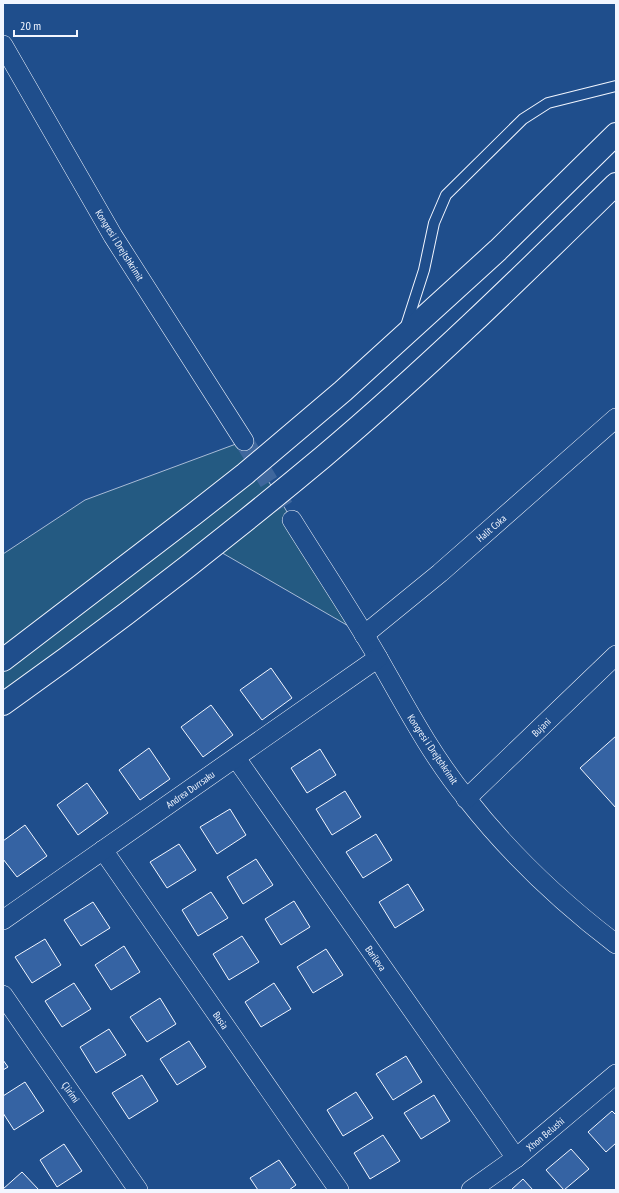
<svg xmlns="http://www.w3.org/2000/svg" width="619" height="1193" font-family="'PT Sans Narrow',sans-serif">
	<style>
		.green { fill: #245a82; stroke: #a8bbd7 }
		.building { fill: #3563a3; stroke: #f2f6ff }
		.lines { fill: none; stroke-linecap: round; stroke-linejoin: round }
		.street-tunnel { stroke: #3f679d; stroke-width: 19; stroke-dasharray: 19 10; stroke-linecap: butt }
		.lane-casing { stroke: #f2f6ff; stroke-width: 12 }
		.street-casing { stroke: #f2f6ff; stroke-width: 20 }
		.highway-casing { stroke: #f2f6ff; stroke-width: 24 }
		.lane { stroke: #1f4e8c; stroke-width: 10 }
		.street { stroke: #1f4e8c; stroke-width: 19 }
		.highway { stroke: #1f4e8c; stroke-width: 22 }
		.labels { text-anchor: middle; stroke-width: 3; stroke-linejoin: round; paint-order: stroke }
		.street-label { font-size: 10px; fill: #f2f6ff; stroke: #1f4e8c }
	</style>
	<rect width="100%" height="100%" fill="#1f4e8c"/>
	<path class="green" d="M244,441L292,520L364,635L212,547L3,704V554L85,500Z"/>
	<g class="building">
		<path d="M271,668L292,698L262,720L240,690Z"/>
		<path d="M211,705L233,735L203,757L181,727Z"/>
		<path d="M616,736V808L580,768Z"/>
		<path d="M149,748L170,779L140,800L119,770Z"/>
		<path d="M320,749L336,775L307,793L291,768Z"/>
		<path d="M87,783L108,813L78,835L57,805Z"/>
		<path d="M345,791L361,817L332,835L316,809Z"/>
		<path d="M230,809L246,835L217,854L200,827Z"/>
		<path d="M25,825L47,856L17,877L3,859V841Z"/>
		<path d="M376,834L392,860L363,878L346,852Z"/>
		<path d="M179,844L196,870L167,888L150,862Z"/>
		<path d="M256,859L273,885L243,904L227,877Z"/>
		<path d="M408,884L424,910L395,928L379,902Z"/>
		<path d="M211,892L228,918L198,936L182,910Z"/>
		<path d="M294,901L310,927L281,945L265,919Z"/>
		<path d="M93,902L110,928L81,946L64,920Z"/>
		<path d="M242,936L259,962L229,980L213,954Z"/>
		<path d="M45,939L61,965L32,983L15,957Z"/>
		<path d="M124,946L140,972L111,990L95,965Z"/>
		<path d="M326,949L343,975L313,993L297,967Z"/>
		<path d="M74,983L91,1009L62,1027L45,1001Z"/>
		<path d="M274,983L291,1009L261,1027L245,1002Z"/>
		<path d="M160,998L176,1024L147,1042L130,1017Z"/>
		<path d="M109,1029L126,1055L96,1073L80,1047Z"/>
		<path d="M189,1041L206,1067L177,1085L160,1059Z"/>
		<path d="M406,1056L422,1082L393,1100L376,1074Z"/>
		<path d="M3,1060L8,1067L3,1070Z"/>
		<path d="M142,1075L158,1101L129,1119L112,1093Z"/>
		<path d="M25,1082L44,1111L14,1130L3,1113V1096Z"/>
		<path d="M356,1092L373,1118L343,1136L327,1110Z"/>
		<path d="M434,1095L450,1121L421,1139L404,1113Z"/>
		<path d="M612,1111L616,1115V1143L606,1152L588,1132Z"/>
		<path d="M383,1135L400,1161L370,1179L354,1153Z"/>
		<path d="M64,1144L82,1171L57,1187L40,1160Z"/>
		<path d="M571,1149L589,1169L564,1190L546,1170Z"/>
		<path d="M279,1160L296,1185L289,1190H258L250,1178Z"/>
		<path d="M22,1172L39,1190H3V1189Z"/>
		<path d="M523,1179L533,1190H511Z"/>
	</g>
	<g class="lines">
		<path class="street-tunnel" d="M244,441L292,520"/>
		<defs>
			<path id="lane" d="M405,329L424,270L434,223L446,195L523,119L548,103L616,86"/>
			<g id="street">
				<path d="M3,45L113,236L244,441"/>
				<path d="M292,520C320,565 350,610 377,656C405,705 431,755 467,799C510,854 561,902 616,944"/>
				<path d="M364,635L440,573L616,418"/>
				<path d="M236,758L516,1158"/>
				<path d="M466,799L616,655"/>
				<path d="M103,850L339,1190"/>
				<path d="M3,920L378,658"/>
				<path d="M3,995L138,1190"/>
				<path d="M471,1190L516,1158L616,1074"/>
			</g>
			<g id="highway">
				<path d="M3,660L194,514L245,474L343,391L498,250L616,134"/>
				<path d="M3,704C113,626 220,543 323,457C425,371 521,277 616,184"/>
			</g>
		</defs>
		<use href="#lane" class="lane-casing"/>
		<use href="#street" class="street-casing"/>
		<use href="#highway" class="highway-casing"/>
		<use href="#lane" class="lane"/>
		<use href="#street" class="street"/>
		<use href="#highway" class="highway"/>
	</g>
	<g class="labels">
		<g class="street-label">
			<text transform="translate(120 245) rotate(58)" y="4">Kongresi i Drejtshkrimit</text>
			<text transform="translate(491 528) rotate(-41)" y="4">Halit Coka</text>
			<text transform="translate(541 727) rotate(-44)" y="4">Bujani</text>
			<text transform="translate(433 749) rotate(56)" y="4">Kongresi i Drejtshkrimit</text>
			<text transform="translate(190 789) rotate(-35)" y="4">Andrea Durrsaku</text>
			<text transform="translate(376 958) rotate(55)" y="4">Barileva</text>
			<text transform="translate(221 1020) rotate(55)" y="4">Busia</text>
			<text transform="translate(71 1092) rotate(55)" y="4">Çlirimi</text>
			<text transform="translate(545 1134) rotate(-40)" y="4">Xhon Belushi</text>
		</g>
	</g>
	<rect width="619" height="1193" fill="none" stroke="#f2f6ff" stroke-width="8"/>
	<path d="M14 30v6h63v-6" fill="none" stroke="#f2f6ff" stroke-width="2"/>
	<text x="20" y="30" font-size="12" fill="#f2f6ff" stroke="#1f4e8c" stroke-width="3" paint-order="stroke">20 m</text>
</svg>
